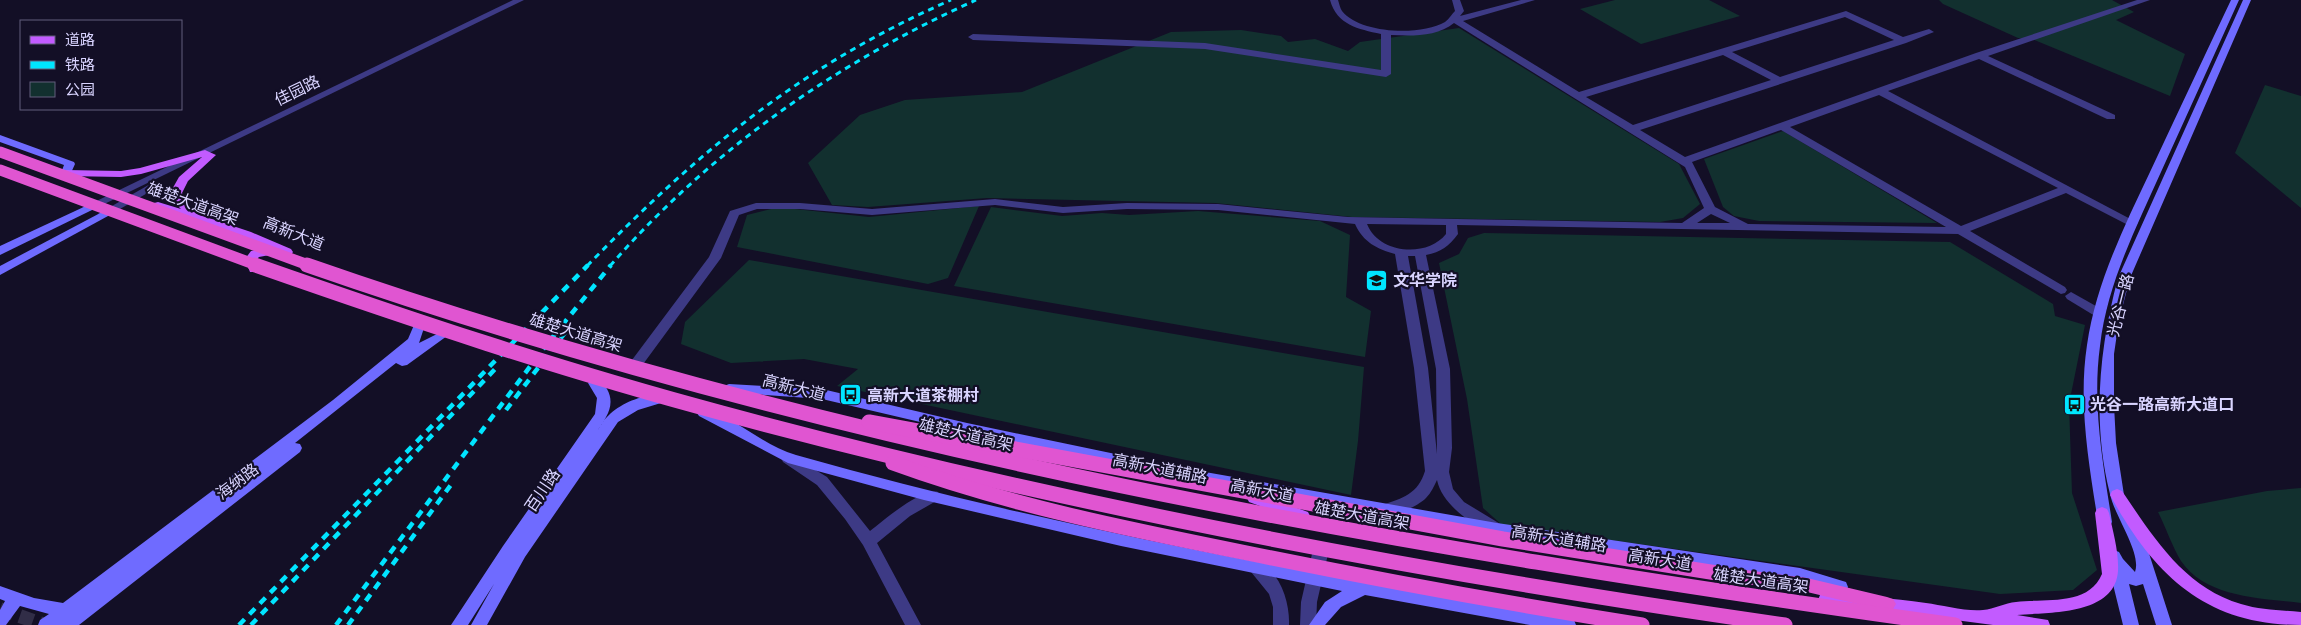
<svg xmlns="http://www.w3.org/2000/svg" width="2301" height="625" font-family="'Open Sans','Noto Sans SC',sans-serif">
	<style>
		.green { fill: #12302f }
		.lines { fill: none; stroke-linecap: round; stroke-linejoin: round }
		.tertiary-tunnel { stroke: #312d47; stroke-width: 14; stroke-dasharray: 14 7; stroke-linecap: butt }
		.minor { fill: #3d3a85; fill-rule: evenodd }
		.tertiary { fill: #3d3a85; fill-rule: evenodd }
		.secondary { fill: #6f6bff; fill-rule: evenodd }
		.primary { fill: #c25bff; fill-rule: evenodd }
		.trunk { fill: #e055d1; fill-rule: evenodd }
		.rail-far1 { stroke: #00e5ff; stroke-width: 3; stroke-dasharray: 6 5; stroke-linecap: butt }
		.rail { stroke: #00e5ff; stroke-width: 4.5; stroke-dasharray: 8 7; stroke-linecap: butt }
		.trunk-bridge-far1 { stroke: #e055d1; stroke-width: 11 }
		.trunk-bridge { stroke: #e055d1; stroke-width: 15 }
		.labels { text-anchor: middle; stroke-width: 4.5; stroke-linejoin: round; paint-order: stroke }
		.street-label { font-size: 16px; fill: #d9d4ff; stroke: #130f26 }
		.poi-label { font-size: 16px; font-weight: bold; fill: #d9d4ff; stroke: #130f26; text-anchor: start }
	</style>
	<rect width="100%" height="100%" fill="#130f26"/>
	<g class="green">
		<path d="M1615,0H1709L1740,16L1641,44L1580,9Z"/>
		<path d="M1939,0H2112L2134,12L2116,20L2185,54L2170,96L2032,39L2018,38L1943,4Z"/>
		<path d="M1459,28L1679,164L1700,204L1683,218L1660,222L1352,217L1215,203L987,198L868,207L832,205L808,163L860,115L905,100L1022,92L1171,32L1241,30L1281,36L1288,42L1315,39L1348,51L1360,42Z"/>
		<path d="M2265,85L2301,96V208L2235,153Z"/>
		<path d="M1783,131L1937,223L1759,221L1734,216L1723,207L1704,159Z"/>
		<path d="M979,206L948,278L928,284L737,247L747,215L771,209H795L869,217Z"/>
		<path d="M991,207L1062,216L1102,213L1129,215L1198,211L1320,221L1350,235L1346,297L1371,311L1365,357L954,286Z"/>
		<path d="M1484,233L1950,242L2053,304L2055,316L2085,325L2069,404L2072,493L2097,570L2073,590L2000,594L1502,525L1483,508L1467,399L1439,263L1459,254L1468,238Z"/>
		<path d="M749,260L1364,367L1358,441L1351,495L837,386L858,369L804,359L731,363L681,344L685,322Z"/>
		<path d="M2301,488V603C2261,598 2206,598 2181,561C2172,546 2166,528 2158,512L2267,491Z"/>
	</g>
	<g class="lines">
		<path class="tertiary-tunnel" d="M0,609L45,625"/>
		<g class="minor">
			<path d="M1330,0H1338C1339,3 1340,8 1342,11C1360,34 1421,36 1445,22C1449,19 1452,14 1455,11L1452,0H1460L1464,11L1460,16L1521,0H1535L1463,21L1579,92L1846,11L1903,37L1929,29L1934,32L1906,43L1640,130L1685,157L1976,53L2137,0H2150L1988,56L2115,115V119H2107L1979,59L1888,91L2138,223L2136,225H2128L2066,193L1970,231L2065,287L2067,290L2065,293L2061,294L1958,234L1457,225L1458,234C1449,246 1441,252 1426,255L1450,369L1452,448L1449,472L1453,489L1464,502L1502,525L1505,529L1502,533L1497,535C1474,527 1442,505 1437,480C1434,486 1431,493 1426,498C1417,507 1394,517 1382,513L1380,509L1382,505C1403,498 1418,494 1425,471L1414,368L1395,254C1377,249 1363,242 1355,224L1218,210L1127,209L1063,213L995,205L872,215L800,209H757L739,215L721,258L641,367H631L629,364L709,257L730,211L756,203H800L872,209L995,199L1063,207L1127,203L1218,204L1348,217L1682,223L1704,208L1685,167L1454,23C1437,37 1411,36 1391,35V74L1386,77L1205,49L973,40L968,37L973,34L1205,43L1381,70V34C1358,29 1337,25 1330,0ZM1845,17L1894,40L1780,77L1732,52ZM1723,55L1771,80L1633,125L1586,97ZM1879,95L2058,188L1961,226L1790,127ZM1781,130L1946,227L1748,224L1715,207L1692,162ZM1711,214L1730,223H1697ZM1367,224L1446,225V234C1427,258 1379,254 1367,224ZM1408,256H1415L1436,369L1437,454L1428,368Z"/>
			<path d="M2071,292L2103,310L2105,313L2103,316H2095L2067,299L2065,296Z"/>
			<path d="M788,453L827,477L870,531C883,521 922,487 938,492L940,496L938,500L910,516L877,543L921,625H905L863,545L845,519L817,485L783,462L781,458L783,454Z"/>
		</g>
		<g class="tertiary">
			<path d="M513,0H524L92,210L88,211L82,208Z"/>
			<path d="M152,183L156,184L158,186L156,188L108,216H100L98,214Z"/>
			<path d="M1320,548L1325,550L1328,554L1317,602L1316,625H1300L1301,602L1312,554L1315,550Z"/>
			<path d="M1255,561C1280,569 1290,602 1289,625H1273V607L1269,594L1247,567L1250,563Z"/>
		</g>
		<g class="secondary">
			<path d="M2231,0H2239C2213,57 2187,115 2161,172C2136,228 2107,284 2100,346C2092,405 2103,464 2112,522L2110,526L2105,528L2100,526L2098,522C2089,464 2078,404 2087,345C2096,283 2124,227 2150,172C2177,114 2204,57 2231,0Z"/>
			<path d="M2243,0H2251L2130,278L2119,320L2114,354V405L2116,443L2124,495L2145,541L2172,625H2156L2143,584L2136,586L2129,584L2139,625H2123L2106,556L2109,552L2114,550L2119,552L2123,559L2135,572C2142,553 2114,515 2110,494C2092,423 2099,348 2118,278Z"/>
			<path d="M0,135L74,162L75,164L70,175H62L61,173L64,165L0,142Z"/>
			<path d="M88,205L94,208L92,210L0,255V246Z"/>
			<path d="M104,211L108,212L110,214L108,216L0,275V266Z"/>
			<path d="M418,324L424,328L419,343L441,332L447,336L407,365L402,366L396,363L295,443L300,444L302,448L300,452L79,625H38L40,620L49,614L20,606L6,625H0V610L5,601L0,599V586L34,598L63,603L333,400L408,339L414,325Z"/>
			<path d="M595,378C601,380 604,384 607,389C616,405 606,418 597,431C601,426 604,419 609,415C620,404 646,392 661,397L663,400L661,403L638,410L618,422L525,557L487,625H471L494,584L468,625H451L503,546L595,414L597,398L588,383Z"/>
			<path d="M729,384L822,389L967,423L1173,466L1178,467L1180,471L1178,475L1173,476L967,433L822,399L724,392L722,389L724,386Z"/>
			<path d="M704,408C737,418 763,446 796,455C1049,527 1309,573 1568,618L1574,620L1576,625H1530L1365,595L1341,607L1325,625H1309L1325,602L1342,591L1121,546L924,500L788,463L699,416L697,413L699,410Z"/>
			<path d="M1205,472L1497,523L1800,568L1846,582L1848,587L1846,592L1840,593L1800,580L1497,535L1205,482L1200,481L1198,477L1200,473Z"/>
		</g>
		<g class="primary">
			<path d="M205,150L216,155L188,181L182,193L185,201L197,214L251,232L291,249L293,252L291,255L287,256L280,253L259,257L257,259L260,269L258,272H250L245,259L251,251L269,248L243,236L154,207L152,205L154,203L158,202L181,209L174,202L170,193L179,177L202,157L141,174L121,177L66,176L61,173L66,170L121,171L140,168Z"/>
			<path d="M2117,489L2122,491C2154,538 2184,587 2241,604C2260,610 2281,610 2301,612V625C2205,625 2154,575 2110,495L2112,491Z"/>
			<path d="M1254,492L1308,512L1310,516L1308,520L1303,522L1249,502L1247,498L1249,494Z"/>
			<path d="M2102,507L2107,509L2109,513C2113,532 2119,552 2118,571C2115,616 2048,612 2017,615L2048,620L2050,625H1993L1887,611L1826,606L1820,605L1818,600L1820,595L1826,594C1859,596 1892,598 1926,603C1942,605 1967,612 1983,610C1994,609 2005,603 2016,602C2045,598 2088,607 2102,574L2095,513L2097,509Z"/>
		</g>
		<path class="trunk" d="M1723,567L1807,578L1887,597L1893,599L1896,604L1893,609L1887,611L1807,592L1723,581L1717,579L1714,574L1717,569Z"/>
		<g class="rail-far1">
			<path d="M587,266C699,151 802,65 951,0"/>
			<path d="M610,266C711,150 836,63 976,0"/>
		</g>
		<g class="rail">
			<path d="M506,410L570,326"/>
			<path d="M239,625L588,265"/>
			<path d="M251,625L498,366"/>
			<path d="M336,625L547,344L611,265"/>
			<path d="M348,625L453,482"/>
		</g>
		<g class="trunk-bridge-far1">
			<path d="M0,152L311,266"/>
			<path d="M0,170L259,266"/>
		</g>
		<g class="trunk-bridge">
			<path d="M255,265C409,319 564,371 722,413C1071,507 1428,574 1785,625"/>
			<path d="M307,265C843,452 1395,547 1955,625"/>
			<path d="M869,422L1503,539L1723,574"/>
			<path d="M893,463C1008,505 1127,529 1247,553C1379,580 1510,604 1642,625"/>
		</g>
	</g>
	<defs>
		<symbol id="university-square" viewBox="-11 -11 22 22"><rect x="-9" y="-9" width="18" height="18" rx="4" fill="#00e5ff" stroke="#130f26"/><path d="M0-5L7-2L0 1L-7-2ZM-4 1L0 2.5L4 1V4Q0 6-4 4Z" fill="#111"/></symbol>
		<symbol id="bus-square" viewBox="-11 -11 22 22"><rect x="-9" y="-9" width="18" height="18" rx="4" fill="#00e5ff" stroke="#130f26"/><path d="M-5-6H5V4H4V6H2V4H-2V6H-4V4H-5ZM-3.5-4V0h7V-4ZM-3.5 1.2v1.5H-2V1.2ZM2 1.2v1.5H3.5V1.2Z" fill="#111"/></symbol>
	</defs>
	<g fill-rule="evenodd">
		<use href="#university-square" x="1364" y="268" width="25" height="25"/>
		<use href="#bus-square" x="838" y="382" width="25" height="25"/>
		<use href="#bus-square" x="2062" y="392" width="25" height="25"/>
	</g>
	<g class="labels">
		<g class="street-label">
			<text transform="translate(297 90) rotate(-26)" y="6">佳园路</text>
			<text transform="translate(193 203) rotate(20)" y="6">雄楚大道高架</text>
			<text transform="translate(294 233) rotate(22)" y="6">高新大道</text>
			<text transform="translate(2120 305) rotate(-76)" y="6">光谷一路</text>
			<text transform="translate(576 332) rotate(17)" y="6">雄楚大道高架</text>
			<text transform="translate(794 387) rotate(14)" y="6">高新大道</text>
			<text transform="translate(966 434) rotate(13)" y="6">雄楚大道高架</text>
			<text transform="translate(1160 468) rotate(11)" y="6">高新大道辅路</text>
			<text transform="translate(237 481) rotate(-37)" y="6">海纳路</text>
			<text transform="translate(542 490) rotate(-56)" y="6">百川路</text>
			<text transform="translate(1262 490) rotate(11)" y="6">高新大道</text>
			<text transform="translate(1362 515) rotate(10)" y="6">雄楚大道高架</text>
			<text transform="translate(1559 538) rotate(9)" y="6">高新大道辅路</text>
			<text transform="translate(1660 559) rotate(9)" y="6">高新大道</text>
			<text transform="translate(1761 580) rotate(8)" y="6">雄楚大道高架</text>
		</g>
		<g class="poi-label">
			<text x="1393" y="286">文华学院</text>
			<text x="867" y="401">高新大道茶棚村</text>
			<text x="2090" y="410">光谷一路高新大道口</text>
		</g>
	</g>
	<rect x="20" y="20" width="162" height="90" fill="#130f26" stroke="#625e7d"/>
	<rect x="30" y="36" width="25" height="8" fill="#c25bff" stroke="#625e7d"/>
	<text x="65" y="45" font-size="15" fill="#d9d4ff">道路</text>
	<rect x="30" y="61" width="25" height="8" fill="#00e5ff" stroke="#625e7d"/>
	<text x="65" y="70" font-size="15" fill="#d9d4ff">铁路</text>
	<rect x="30" y="82" width="25" height="15" fill="#12302f" stroke="#625e7d"/>
	<text x="65" y="95" font-size="15" fill="#d9d4ff">公园</text>
</svg>
